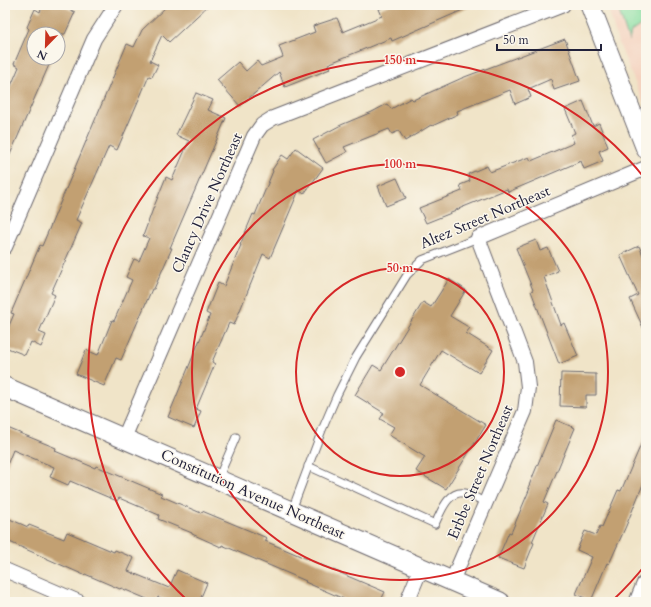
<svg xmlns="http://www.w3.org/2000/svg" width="651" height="607" font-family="Cardo,serif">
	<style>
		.built { fill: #f4d3c0 }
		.green { fill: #88dea1; stroke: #55806e }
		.building { fill: #c2a072 }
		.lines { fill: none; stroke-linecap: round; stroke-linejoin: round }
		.lane-casing { stroke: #6a666c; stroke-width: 9 }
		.street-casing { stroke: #6a666c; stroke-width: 16 }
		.secondary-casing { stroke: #6a666c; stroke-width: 21 }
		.lane { stroke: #fff; stroke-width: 7 }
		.street { stroke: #fff; stroke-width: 14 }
		.secondary { stroke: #fff; stroke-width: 19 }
		.ring { fill: none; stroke: #d62828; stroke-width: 2 }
		.labels { text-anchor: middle; stroke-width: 3; stroke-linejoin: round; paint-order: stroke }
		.street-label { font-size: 15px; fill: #22223b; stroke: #fbf7ec }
		.centre { fill: #d62828; stroke: #fbf7ec; stroke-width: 2 }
		.ring-label { font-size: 12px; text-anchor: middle; font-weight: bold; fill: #d62828; stroke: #fbf7ec; stroke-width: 3; stroke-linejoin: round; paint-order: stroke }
	</style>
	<rect width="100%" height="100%" fill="#fbf7ec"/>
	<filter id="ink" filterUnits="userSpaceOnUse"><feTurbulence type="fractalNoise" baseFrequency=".025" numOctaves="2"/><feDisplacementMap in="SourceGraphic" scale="8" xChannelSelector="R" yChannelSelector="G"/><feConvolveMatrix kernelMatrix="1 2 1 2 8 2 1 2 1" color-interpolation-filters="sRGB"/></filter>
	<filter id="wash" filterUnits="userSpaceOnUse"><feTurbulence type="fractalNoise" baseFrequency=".012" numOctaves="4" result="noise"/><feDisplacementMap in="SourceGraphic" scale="16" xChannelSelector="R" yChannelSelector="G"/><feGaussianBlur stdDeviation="0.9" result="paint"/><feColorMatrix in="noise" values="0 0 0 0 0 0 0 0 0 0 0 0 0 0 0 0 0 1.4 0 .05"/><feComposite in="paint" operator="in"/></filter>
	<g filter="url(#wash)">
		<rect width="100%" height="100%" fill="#f0e4c8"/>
		<path class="built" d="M607,5H646V109L617,39Z"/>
		<path class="green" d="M617,5H646V21L631,32L629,41Z"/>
		<g id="blocks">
			<g class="building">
				<path d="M43,5H60L75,12L65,34H34V58H52L5,166V100L19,67L14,64L29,29L27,27L35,9L40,12Z"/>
				<path d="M168,5H209L169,42L162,35L150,61L158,65L152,77L149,76L117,150L109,146L76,220L82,223L51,293L55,295L39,332L46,335L41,347L31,342L25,355L5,347V335L14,314L11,313L40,245L42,246L127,44L134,47L142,30Z"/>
				<path d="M389,5H474L392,41L391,38L328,64L330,69L285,87L279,72L240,106L217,80L238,62L246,71L257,61L261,66L283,57L279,46L315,32L313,26L337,18L343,32L382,16L379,9Z"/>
				<path d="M565,39L580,81L554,90L551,79L528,89L531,97L515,104L510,90L457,111L458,114L432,126L431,125L405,141L399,131L392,134L389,129L344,147L347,152L326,163L313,140L341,125L372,112L387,104L391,109L411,98L413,100L462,78Z"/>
				<path d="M196,93L213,100L208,110L226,118L170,248H172L154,289H152L121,360L116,358L104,386L76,374L86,350L98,355L112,320L114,321L132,280L126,277L134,259L139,261L149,238L143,236L153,209L166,177L172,180L189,141L176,135Z"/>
				<path d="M583,101L593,126L599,123L608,147L599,151L603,161L584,169L581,161L508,192L507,189L456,210V211L426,223L419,208L462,191L460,185L470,181L468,174L487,166L490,172L529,157L531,161L574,143L571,135L575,133L565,109Z"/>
				<path d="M296,148L323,168L304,194L299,190L270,258L263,254L234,325L229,323L212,362L215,364L196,409L201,411L194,428L168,417L210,315L206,313L218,283L224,286L241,245H240L253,214L255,215L273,171L272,170L282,155L288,159Z"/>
				<path d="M397,178L406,198L386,206L378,186Z"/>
				<path d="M536,240L540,251L548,248L558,271L544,277L561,325L564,323L578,356L559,364L531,291L533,290L516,248Z"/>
				<path d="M639,246L646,262V334L630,299L638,295L620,255Z"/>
				<path d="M449,279L466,290L450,316L470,328L466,333L493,350L479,373L441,350L420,385L486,425L446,489L416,471L425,457L389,435L394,427L380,419L384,413L355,395L373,365L381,370L423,302L431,307Z"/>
				<path d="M561,373L596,374V395H586V407L560,406Z"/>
				<path d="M556,420L575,428L544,502L548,504L532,542L534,543L524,568L498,558L509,532L511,533L530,488H528Z"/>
				<path d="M5,427L56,448L55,451L95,468L96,466L162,494L161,496L201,513L202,511L267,538L265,541L385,592L380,602H343L344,599L305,582L306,581L222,545L221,547L192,534V533L158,519L159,515L119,498L117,501L70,481L68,485L50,477L54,467L13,450L5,470Z"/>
				<path d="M646,433V477L626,526L609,564L607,563L591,601L576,594L592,557L577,550L585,531L596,535L600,526L602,527L618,490L621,491Z"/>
				<path d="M5,517L28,527L29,525L64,539L67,532L114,552L115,550L134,558L128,571L169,588L177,570L207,583L199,602H171L158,597L156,602H154L121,588L120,589L85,574L84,575L5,540Z"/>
			</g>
		</g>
	</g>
	<g filter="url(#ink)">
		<use href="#blocks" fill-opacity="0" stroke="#6a666c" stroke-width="1"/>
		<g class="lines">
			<defs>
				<g id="lane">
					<path d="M308,466L435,524C441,512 448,490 465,493C471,494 479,500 485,502"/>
					<path d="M218,479L236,437"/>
					<path d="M292,510L322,430L337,395L356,357L407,275L422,260L478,238"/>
				</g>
				<g id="street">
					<path d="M5,247L94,39L116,5"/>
					<path d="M124,438L254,136L262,125L273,118L563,5"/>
					<path d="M5,570L79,602"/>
					<path d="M452,581L525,411L528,387L525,362L478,238L646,168"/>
					<path d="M407,602L421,568"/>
				</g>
				<g id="secondary">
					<path d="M590,5L646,149"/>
					<path d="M5,387L500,602"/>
					<path d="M639,602L646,585"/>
				</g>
			</defs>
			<use href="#lane" class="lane-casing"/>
			<use href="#street" class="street-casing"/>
			<use href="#secondary" class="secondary-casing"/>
			<use href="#lane" class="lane"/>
			<use href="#street" class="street"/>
			<use href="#secondary" class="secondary"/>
		</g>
	</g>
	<g class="ring">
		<circle cx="400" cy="372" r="104"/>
		<circle cx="400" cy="372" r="208"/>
		<path d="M646 564A312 312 0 0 1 613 600M187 600A312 312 0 1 1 646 180"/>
	</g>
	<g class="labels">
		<g class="street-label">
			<text transform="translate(207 203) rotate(-66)" y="5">Clancy Drive Northeast</text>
			<text transform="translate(485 217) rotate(-23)" y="5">Altez Street Northeast</text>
			<text transform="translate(480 472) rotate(-67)" y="5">Erbbe Street Northeast</text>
			<text transform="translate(253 494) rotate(24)" y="5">Constitution Avenue Northeast</text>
		</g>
	</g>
	<circle cx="400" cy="372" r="6" class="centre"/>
	<g class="ring-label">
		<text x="400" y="64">150 m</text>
		<text x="400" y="168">100 m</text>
		<text x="400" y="272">50 m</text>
	</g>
	<rect width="651" height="607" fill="none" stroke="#fbf7ec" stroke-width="20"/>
	<g transform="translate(46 46) rotate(203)"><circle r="19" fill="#fbf7ec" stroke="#a4a2a5"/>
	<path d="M0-3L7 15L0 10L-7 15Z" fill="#c8321e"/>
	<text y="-6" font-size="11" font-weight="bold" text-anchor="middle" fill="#22223b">N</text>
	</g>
	<path d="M497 44v6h104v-6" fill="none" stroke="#22223b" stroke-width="2"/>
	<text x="503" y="44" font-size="12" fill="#22223b" stroke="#fbf7ec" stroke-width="3" paint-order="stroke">50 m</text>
</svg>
